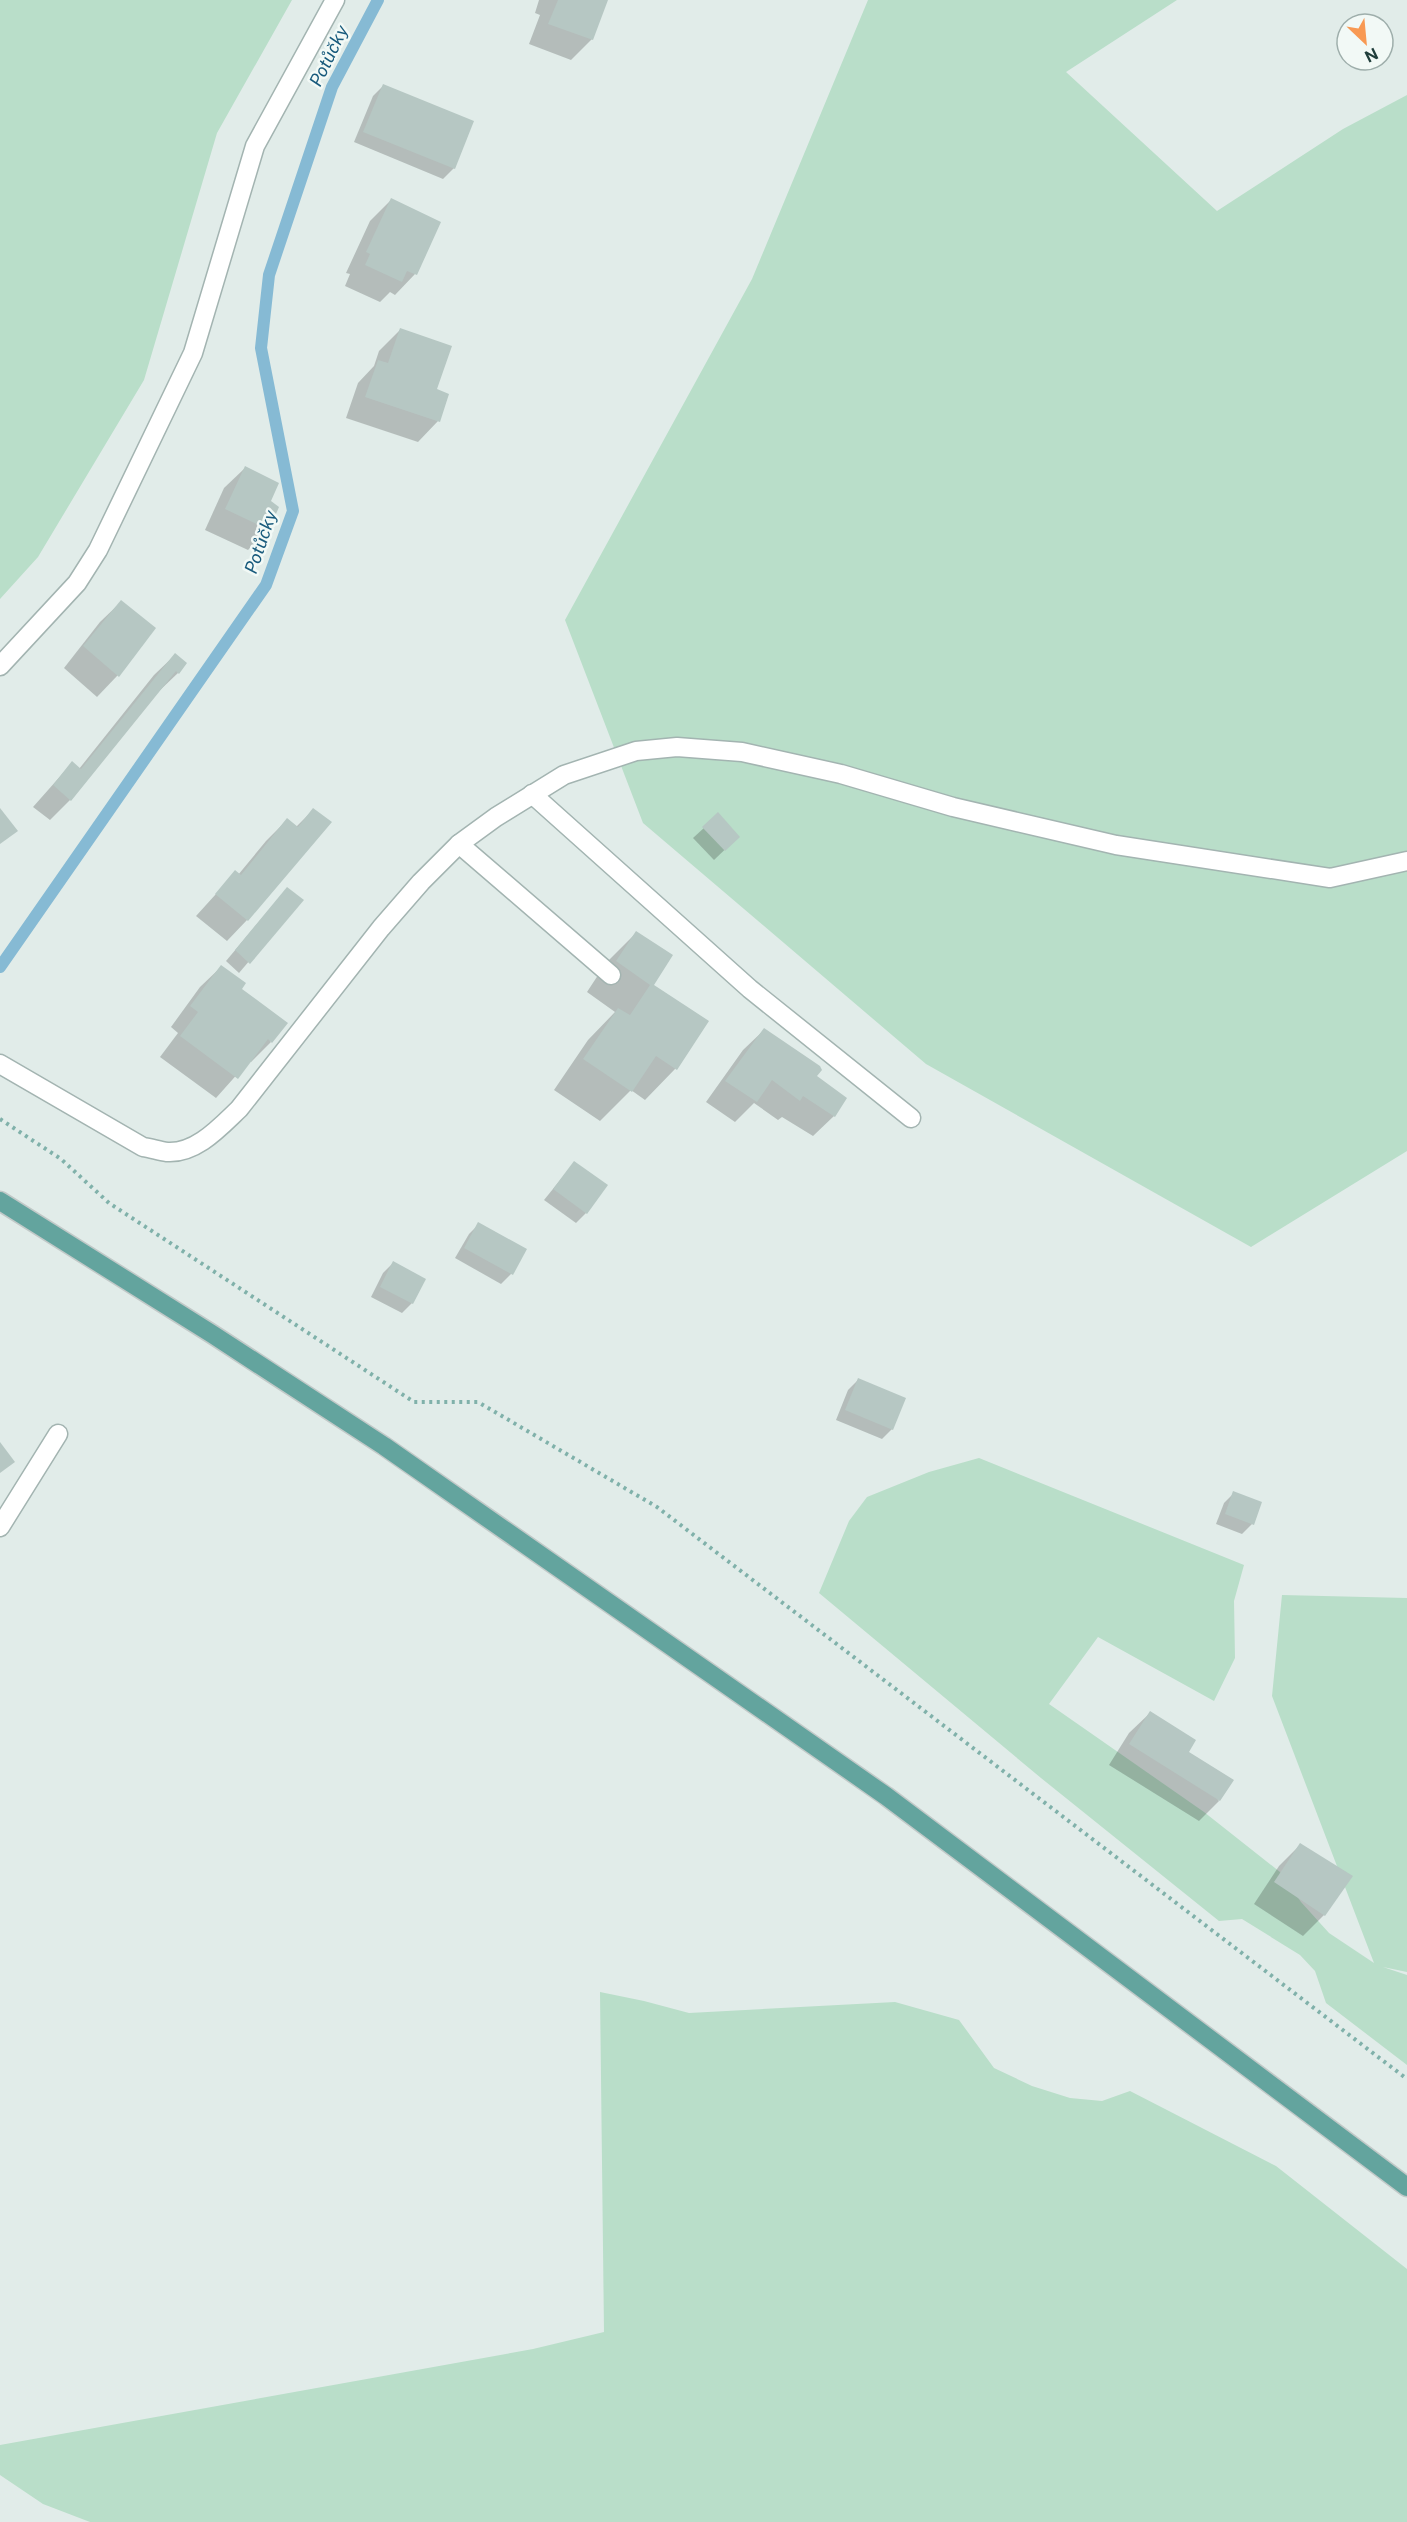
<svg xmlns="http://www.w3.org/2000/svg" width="1407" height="2522" font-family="'Public Sans',sans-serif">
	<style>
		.green { fill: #b9dec9 }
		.shadow { fill: #0003 }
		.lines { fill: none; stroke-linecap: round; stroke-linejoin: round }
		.stream { stroke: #86bad4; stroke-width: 12 }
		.building { fill: #b6c7c3 }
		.service-casing { stroke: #a3b4b1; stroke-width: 21 }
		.minor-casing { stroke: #a3b4b1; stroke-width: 21 }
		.primary-casing { stroke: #c1c9c8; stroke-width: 21 }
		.path { stroke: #80b1aa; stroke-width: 4; stroke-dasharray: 3 4.5; stroke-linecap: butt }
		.service { stroke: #fff; stroke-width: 18 }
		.minor { stroke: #fff; stroke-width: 18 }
		.primary { stroke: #63a49e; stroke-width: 18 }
		.labels { text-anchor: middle; stroke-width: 5; stroke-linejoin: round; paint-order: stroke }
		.water-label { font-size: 18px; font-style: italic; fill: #185a7c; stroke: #f2f9f6 }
	</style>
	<rect width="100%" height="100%" fill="#e1ece9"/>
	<g class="green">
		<path d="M0,0H292L217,133L144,380L38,557L0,599Z"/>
		<path d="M868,0H1177L1066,72L1217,211L1343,129L1407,95V1151L1251,1247L926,1064L643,823L565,620L752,279Z"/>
		<path d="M979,1458L1244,1565L1234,1601L1235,1658L1214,1701L1098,1637L1049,1704L1204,1812L1280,1872L1301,1902L1329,1933L1374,1963L1272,1696L1282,1595L1407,1598V1972L1383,1967L1407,1975V2065L1326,2003L1315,1971L1300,1955L1242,1919L1219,1921L1041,1778L819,1593L849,1521L867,1497L929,1472Z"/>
		<path d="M600,1992L644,2001L689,2013L895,2002L959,2020L994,2068L1032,2086L1070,2098L1102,2101L1130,2091L1276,2166L1407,2269V2522H90L43,2504L0,2475V2445L533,2349L604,2332Z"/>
	</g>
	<g class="shadow">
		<path d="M539,0H606L592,39L571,60L529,44L540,15L535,13Z"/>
		<path d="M383,86L472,122L454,168L443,179L354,142L373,96Z"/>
		<path d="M391,200L415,274L395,295L390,292L380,302L345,286L350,274L346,273L370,221Z"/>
		<path d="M400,330L435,390L438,421L418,442L346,418L358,383L374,366L379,351Z"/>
		<path d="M245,468L268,529L248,550L205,530L224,488Z"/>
		<path d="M121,602L154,628L117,676L97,697L64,668L100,622Z"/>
		<path d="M175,655L178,673L157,693L70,800L50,820L33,807L72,763L79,769L154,675Z"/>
		<path d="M313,810L329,822L247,920L227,941L196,916L235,873L238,875L266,841L287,820L296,827Z"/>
		<path d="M718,815L738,837L714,860L693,838Z"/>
		<path d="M278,899L301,900L239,973L226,961Z"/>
		<path d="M636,933L652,985L707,1021L675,1069L645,1100L631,1090L600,1121L554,1090L588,1040L615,1012L587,992L606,963Z"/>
		<path d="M221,967L240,989L271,1042L251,1062L249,1061L216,1098L160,1057L178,1033L171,1027L200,987Z"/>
		<path d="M764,1030L815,1077L834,1116L813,1136L782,1117L778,1120L754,1103L735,1122L706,1102L743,1050Z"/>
		<path d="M574,1163L586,1213L576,1223L544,1200Z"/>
		<path d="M479,1224L524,1250L511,1274L501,1284L455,1258L469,1234Z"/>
		<path d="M393,1263L412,1303L402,1313L371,1297L383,1273Z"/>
		<path d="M858,1380L892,1429L882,1439L836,1420L848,1390Z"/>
		<path d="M1234,1493L1252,1524L1242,1534L1216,1524L1224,1503Z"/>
		<path d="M1150,1713L1187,1752L1219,1801L1199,1821L1109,1765L1129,1733Z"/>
		<path d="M1300,1845L1350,1876L1324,1915L1303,1936L1254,1904L1279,1866Z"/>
	</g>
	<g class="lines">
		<path class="stream" d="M0,967L266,585L293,511L261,348L269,275L332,87L378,0"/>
	</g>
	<g class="building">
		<path d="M558,0H608L593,40L548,24Z"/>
		<path d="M383,84L474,121L455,169L363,132Z"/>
		<path d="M391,198L441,222L417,275L407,271L402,282L365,265L370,254L366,252Z"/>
		<path d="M400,328L452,346L437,389L449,394L440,422L365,397L378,360L388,363Z"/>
		<path d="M245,466L279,483L271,501L279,507L269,530L225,509Z"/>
		<path d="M121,600L156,628L119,677L83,646Z"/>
		<path d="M175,653L187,663L179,674L176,671L71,801L53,785L72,761L81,769Z"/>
		<path d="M0,808L18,831L0,844Z"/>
		<path d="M313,808L332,822L248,921L215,894L235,870L241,875L287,818L298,827Z"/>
		<path d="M718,812L740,837L725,851L702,827Z"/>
		<path d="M287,887L304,900L250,964L235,950Z"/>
		<path d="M636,931L673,955L654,985L709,1021L677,1070L656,1056L632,1092L583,1059L618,1008L630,1015L650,985L616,961Z"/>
		<path d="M221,965L246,983L242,989L288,1023L272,1043L268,1039L238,1079L180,1036L198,1012L190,1006Z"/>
		<path d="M764,1028L820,1066L822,1070L817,1076L847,1098L835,1117L803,1096L800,1101L772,1080L757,1102L725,1081Z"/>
		<path d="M574,1161L608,1185L587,1214L553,1189Z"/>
		<path d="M478,1222L527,1249L513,1275L464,1248Z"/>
		<path d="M393,1261L426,1279L413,1304L380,1287Z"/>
		<path d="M858,1378L906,1398L893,1430L845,1410Z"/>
		<path d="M0,1442L15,1462L0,1473Z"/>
		<path d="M1233,1491L1262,1502L1254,1525L1225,1514Z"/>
		<path d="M1150,1711L1196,1740L1189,1752L1234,1780L1220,1801L1129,1744Z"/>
		<path d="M1300,1843L1353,1876L1325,1916L1274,1882Z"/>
	</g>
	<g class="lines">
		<defs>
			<path id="service" d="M0,1064L143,1147C151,1148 159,1151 167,1152C196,1154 220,1127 239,1109L381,928L421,882L459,844L496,817L564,775L636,751L677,747L742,752L841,774L953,807L1116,845L1330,878L1407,861"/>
			<g id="minor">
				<path d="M0,666L77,583L98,550L193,353L255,146L335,0"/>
				<path d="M532,794L750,989L911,1118"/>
				<path d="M459,844L611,975"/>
				<path d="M0,1527L58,1434"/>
			</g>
			<path id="primary" d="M0,1201L212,1334L384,1446L886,1796L1407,2187"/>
		</defs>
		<use href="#service" class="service-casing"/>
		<use href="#minor" class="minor-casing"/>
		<use href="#primary" class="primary-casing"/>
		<path class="path" d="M0,1119L61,1159L109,1203L414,1402H478L657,1507L1407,2079"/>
		<use href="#service" class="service"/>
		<use href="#minor" class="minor"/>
		<use href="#primary" class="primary"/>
	</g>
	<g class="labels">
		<g class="water-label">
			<text transform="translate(329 56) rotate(-64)" y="6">Potůčky</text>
			<text transform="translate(261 542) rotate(-71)" y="6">Potůčky</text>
		</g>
	</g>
	<g transform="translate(1365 42) rotate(154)"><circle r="28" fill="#f2f9f6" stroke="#9eaeab" stroke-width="1.5"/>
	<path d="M0-4.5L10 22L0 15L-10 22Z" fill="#f89953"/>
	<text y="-9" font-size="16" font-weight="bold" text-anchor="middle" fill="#203e3b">N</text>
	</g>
</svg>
